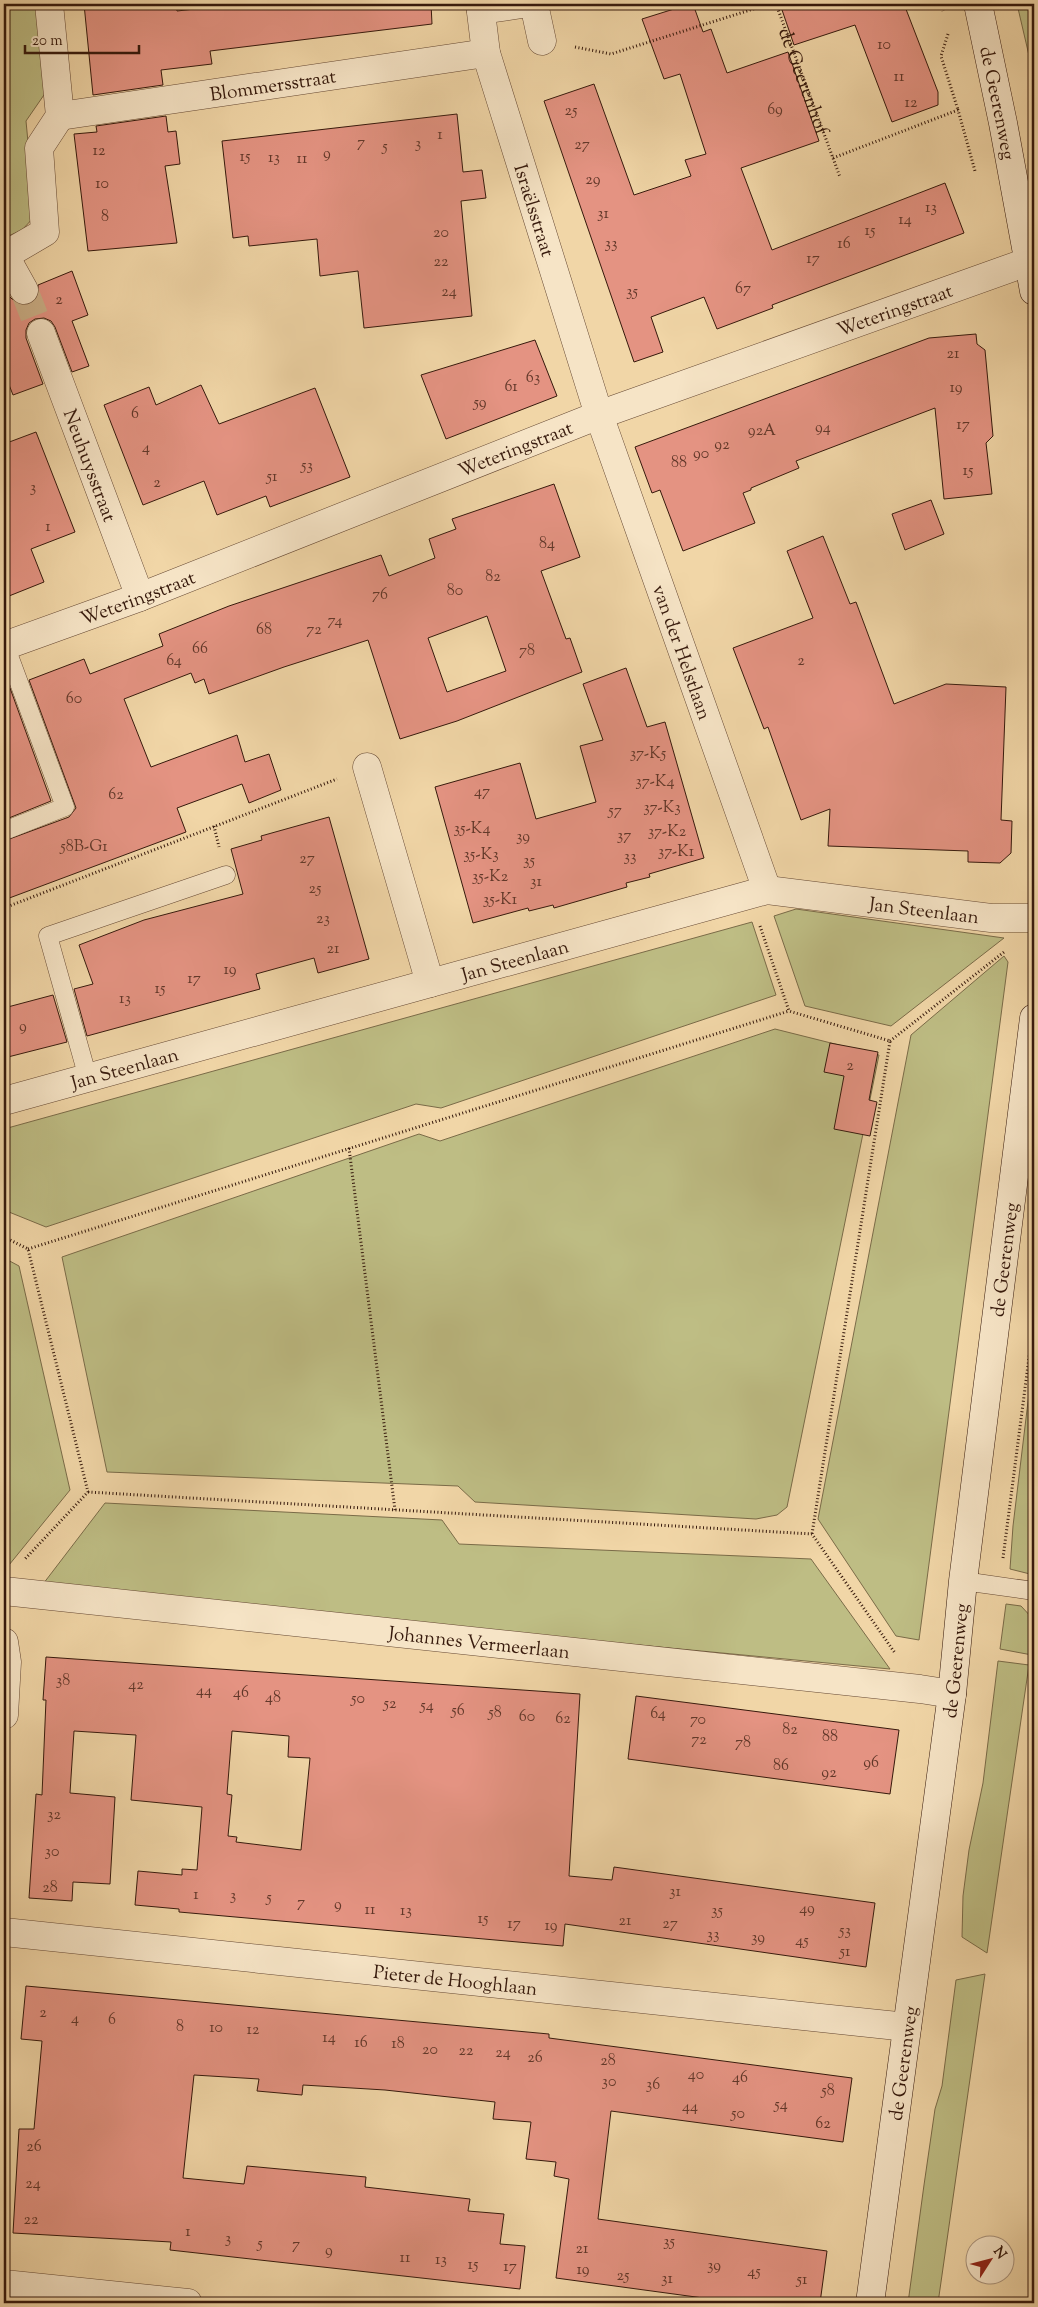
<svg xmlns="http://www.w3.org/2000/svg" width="1038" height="2307" font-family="'Sorts Mill Goudy',serif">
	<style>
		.green { fill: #bebd84; stroke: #7a6b48 }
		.building { fill: #e49382; stroke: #36190c; fill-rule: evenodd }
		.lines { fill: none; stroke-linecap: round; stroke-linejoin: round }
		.minor-tunnel { stroke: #ccb088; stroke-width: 28; stroke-dasharray: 28 14; stroke-linecap: butt }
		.service-casing { stroke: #654833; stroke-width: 19 }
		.minor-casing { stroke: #654833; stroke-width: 29 }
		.secondary-casing { stroke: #36190c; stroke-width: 29 }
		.path { stroke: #36190c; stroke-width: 3; stroke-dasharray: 1 2.5; stroke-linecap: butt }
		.service { stroke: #f6e4c6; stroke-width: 18 }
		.minor { stroke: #f6e4c6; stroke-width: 28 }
		.secondary { stroke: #f6e4c6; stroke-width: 28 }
		.labels { text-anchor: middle; stroke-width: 4.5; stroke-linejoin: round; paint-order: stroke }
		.number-label { font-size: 16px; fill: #62382a }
		.street-label { font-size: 19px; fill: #36190c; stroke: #f6e4c6 }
	</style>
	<rect width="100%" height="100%" fill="#f1d6a7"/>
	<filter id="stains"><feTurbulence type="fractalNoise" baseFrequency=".004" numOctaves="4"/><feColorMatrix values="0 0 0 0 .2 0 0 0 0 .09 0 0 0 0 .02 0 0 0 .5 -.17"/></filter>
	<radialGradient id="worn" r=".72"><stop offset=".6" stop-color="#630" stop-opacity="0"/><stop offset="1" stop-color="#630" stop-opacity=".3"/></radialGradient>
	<g class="green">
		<path d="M4,4H36L46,92L26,121L35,216L22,230L4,238Z"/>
		<path d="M1017,4H1034V77Z"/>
		<path d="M796,909L1004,938L891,1026L805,1006L774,916Z"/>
		<path d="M752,922L776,995L441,1108L416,1104L46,1227L4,1210V1129Z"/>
		<path d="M1004,956L1008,962L919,1640L896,1636L818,1519L911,1035Z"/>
		<path d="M775,1029L879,1055L787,1507L777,1515L756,1519L475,1502L458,1486L107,1472L62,1257L419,1134L440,1141Z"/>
		<path d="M4,1258L19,1266L70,1490L9,1565L4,1550Z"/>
		<path d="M1034,1352V1575L1010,1569L1013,1526Z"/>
		<path d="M105,1503L442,1520L459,1544L811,1559L890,1669L40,1588Z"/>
		<path d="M1006,1604L1021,1606L1034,1620V1645L1032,1655L1000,1649Z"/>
		<path d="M998,1661L1029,1665L987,1953L962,1937L963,1896L969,1850L983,1783Z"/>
		<path d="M985,1974L938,2303H908L924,2185L935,2109L942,2086L956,1980Z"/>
	</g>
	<g class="building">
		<path d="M84,4H176L177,11L239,4H431L432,24L210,51L212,64L161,70L163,85L93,95Z"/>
		<path d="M690,4H693L703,32L711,29L727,73L788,52L819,141L741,168L772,250L945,183L964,233L772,305L773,308L717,329L704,297L651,317L663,352L634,362L544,101L594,84L634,195L691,176L685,160L706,154L680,74L664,79L642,19Z"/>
		<path d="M780,4H904L938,92V105L892,122L855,25L794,45Z"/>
		<path d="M457,114L463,172L482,170L486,198L461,201L472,316L364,328L358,271L320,276L317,239L249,246L248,236L233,238L222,141Z"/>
		<path d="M166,116L168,132L176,131L180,164L165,166L177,243L88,251L74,134L97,132L96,126Z"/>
		<path d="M72,271L88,315L72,321L89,366L72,372L55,327L51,321L44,318L35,319L29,323L26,330V338L43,384L13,395L4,372V298L9,296L16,303L23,306L31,304L38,298V285Z"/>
		<path d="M976,334L977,344L985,350L993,436L986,443L992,494L944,499L935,408L796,461L799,468L751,488V490L743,493L755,523L683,551L660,490L652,493L635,447L929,338Z"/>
		<path d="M535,340L557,396L446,439L421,375Z"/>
		<path d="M201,385L219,424L315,388L350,477L270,507L266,496L217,515L204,481L143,505L104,405L149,387L156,405Z"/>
		<path d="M36,432L75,532L31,549L44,582L4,598V444Z"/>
		<path d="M554,484L580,557L541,571L566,639L570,638L582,672L457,721L400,739L368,640L284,667L209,694L204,679L195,683L191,673L124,699L151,767L237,735L245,762L269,754L281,790L249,803L242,784L177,808L186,832L4,900V841L69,817L76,808L29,680L84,659L90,674L163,646L159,634L229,606L381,555L389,576L435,558L429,539L456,529L452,519ZM487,616L506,671L447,692L428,638Z"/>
		<path d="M931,500L944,534L905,550L892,514Z"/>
		<path d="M823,536L850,604L856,602L894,704L946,684L1006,687L1001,820L1012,821L1011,853L1000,863L968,862V851L828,846L830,809L801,820L768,727L764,729L733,648L813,618L787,551Z"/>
		<path d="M626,668L647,727L665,722L704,858L649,874L650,877L626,883L627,887L554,908L553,905L529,911L528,908L473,923L435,787L520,763L536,819L596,802L580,746L603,740L583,684Z"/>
		<path d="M10,688L51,801L4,820V690Z"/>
		<path d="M329,817L369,959L318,973L314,958L256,974L260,989L87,1036L74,989L93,984L79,945L144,920L243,894L231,849L262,840L261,836Z"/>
		<path d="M53,995L67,1042L4,1058V1008Z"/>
		<path d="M830,1043L878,1052L869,1100L877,1102L870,1136L834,1129L844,1076L824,1072Z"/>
		<path d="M46,1657L580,1694L569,1876L612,1880L614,1867L875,1903L866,1967L565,1924L563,1946L179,1912V1909L135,1905L138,1871L182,1875V1869L197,1870L202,1807L131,1800L136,1735L74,1731L70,1793L115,1797L110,1884L73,1882L72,1901L29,1898L36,1794L42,1795L46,1700H43ZM232,1731L289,1736L288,1757L310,1758L301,1850L236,1842L237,1837L228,1836L232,1795L227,1794Z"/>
		<path d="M636,1696L899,1730L890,1794L628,1759Z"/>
		<path d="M26,1986L549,2034V2038L852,2078L843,2142L611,2111L598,2219L827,2251L820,2303H740L556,2278L569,2179L554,2176L556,2162L526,2159L531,2122L493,2119L495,2102L385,2090L303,2085L302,2095L257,2091L259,2079L194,2075L183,2178L244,2184L247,2166L366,2177L365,2187L470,2199L468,2211L504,2214L500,2244L525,2246L520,2289L170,2250L171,2242L13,2233L19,2129H34L42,2041L21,2039Z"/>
	</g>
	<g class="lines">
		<path class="minor-tunnel" d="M24,290L41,333"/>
		<defs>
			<g id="service">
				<path d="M4,831L65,807L5,645"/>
				<path d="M88,1078L48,936L226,875"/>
				<path d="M963,1581L1034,1591"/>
			</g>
			<g id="minor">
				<path id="s2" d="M480,4L486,53L599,415L767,890"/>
				<path d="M534,4L542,41"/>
				<path d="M481,10L522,4"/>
				<path id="s3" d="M60,116L486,53"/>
				<path d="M4,256L45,232L39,148L60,116L49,4"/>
				<path d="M5,256L24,290"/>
				<path id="s4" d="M41,333L140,597"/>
				<path id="s5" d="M4,646L140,597L599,415L1030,261"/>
				<path d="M367,767L430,983"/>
				<path id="s6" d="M4,1101L767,890L991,918H1034"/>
				<path id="s7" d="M4,1591L920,1689L952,1694"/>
				<path d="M4,1642L7,1662L4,1715"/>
				<path id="s8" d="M4,1932L907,2027"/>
				<path d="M4,2284L188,2303"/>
			</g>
			<g id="secondary">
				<path id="s9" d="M978,4L1003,123L1034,291"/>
				<path id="s10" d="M870,2303L952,1694L963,1581L1034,1018"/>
			</g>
		</defs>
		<use href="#service" class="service-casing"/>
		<use href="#minor" class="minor-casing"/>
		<use href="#secondary" class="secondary-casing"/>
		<g class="path">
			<path id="s1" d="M776,4L840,177"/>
			<path d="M941,4L943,11"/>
			<path d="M948,34L941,56L958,110"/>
			<path d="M575,47L611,54L769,4"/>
			<path d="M833,158L958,110L975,171"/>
			<path d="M214,826L219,847"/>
			<path d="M4,908L337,779"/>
			<path d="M760,926L789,1011L890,1041L812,1534"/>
			<path d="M890,1041L1004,952"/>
			<path d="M349,1148L395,1510"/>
			<path d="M4,1237L28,1249L88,1492L25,1559"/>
			<path d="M28,1249L789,1011"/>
			<path d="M88,1492L812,1534L895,1653"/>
			<path d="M1003,1558L1034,1319"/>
		</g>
		<use href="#service" class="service"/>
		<use href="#minor" class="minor"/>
		<use href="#secondary" class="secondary"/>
	</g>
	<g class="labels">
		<g class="number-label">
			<text x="884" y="49">10</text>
			<text x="899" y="81">11</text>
			<text x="911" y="107">12</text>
			<text x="775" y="114">69</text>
			<text x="571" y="115">25</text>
			<text x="440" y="139">1</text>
			<text x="361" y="147">7</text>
			<text x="418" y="148">3</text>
			<text x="582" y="149">27</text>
			<text x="385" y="151">5</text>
			<text x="99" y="155">12</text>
			<text x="327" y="158">9</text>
			<text x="245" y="161">15</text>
			<text x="274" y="162">13</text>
			<text x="302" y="163">11</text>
			<text x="593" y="184">29</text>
			<text x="102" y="188">10</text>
			<text x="931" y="212">13</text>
			<text x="603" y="218">31</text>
			<text x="105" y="221">8</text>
			<text x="905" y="224">14</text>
			<text x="870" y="235">15</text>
			<text x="441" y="237">20</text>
			<text x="611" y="248">33</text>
			<text x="844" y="248">16</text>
			<text x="813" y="263">17</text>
			<text x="441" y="266">22</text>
			<text x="743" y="293">67</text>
			<text x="449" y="296">24</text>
			<text x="632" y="296">35</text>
			<text x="59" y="304">2</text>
			<text x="953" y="358">21</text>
			<text x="533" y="382">63</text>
			<text x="511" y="391">61</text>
			<text x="956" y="392">19</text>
			<text x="480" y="407">59</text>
			<text x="135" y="418">6</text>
			<text x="963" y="429">17</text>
			<text x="823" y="432">94</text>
			<text x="762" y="435">92A</text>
			<text x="722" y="449">92</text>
			<text x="146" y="452">4</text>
			<text x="701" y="458">90</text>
			<text x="679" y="467">88</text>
			<text x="307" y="470">53</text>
			<text x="968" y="475">15</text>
			<text x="272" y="481">51</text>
			<text x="157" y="487">2</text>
			<text x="33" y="492">3</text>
			<text x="48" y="531">1</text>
			<text x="547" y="548">84</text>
			<text x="493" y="581">82</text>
			<text x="455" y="595">80</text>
			<text x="380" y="599">76</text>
			<text x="335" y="625">74</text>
			<text x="264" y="634">68</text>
			<text x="314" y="634">72</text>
			<text x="200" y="653">66</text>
			<text x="527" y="655">78</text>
			<text x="174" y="665">64</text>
			<text x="801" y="665">2</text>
			<text x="74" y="703">60</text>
			<text x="648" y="758">37-K5</text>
			<text x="655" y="786">37-K4</text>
			<text x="482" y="796">47</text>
			<text x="116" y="799">62</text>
			<text x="662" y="812">37-K3</text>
			<text x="615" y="815">57</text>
			<text x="472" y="833">35-K4</text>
			<text x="667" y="836">37-K2</text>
			<text x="624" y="840">37</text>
			<text x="523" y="841">39</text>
			<text x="84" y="851">58B-G1</text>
			<text x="676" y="856">37-K1</text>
			<text x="481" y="859">35-K3</text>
			<text x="630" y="861">33</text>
			<text x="307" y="863">27</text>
			<text x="529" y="865">35</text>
			<text x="490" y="881">35-K2</text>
			<text x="536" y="886">31</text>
			<text x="315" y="893">25</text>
			<text x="500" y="904">35-K1</text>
			<text x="323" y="923">23</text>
			<text x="333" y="953">21</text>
			<text x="230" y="974">19</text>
			<text x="194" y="983">17</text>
			<text x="160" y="993">15</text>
			<text x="125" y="1003">13</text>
			<text x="23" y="1031">9</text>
			<text x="850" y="1070">2</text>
			<text x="63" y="1685">38</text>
			<text x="136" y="1689">42</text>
			<text x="204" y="1695">44</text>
			<text x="241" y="1697">46</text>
			<text x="273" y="1702">48</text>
			<text x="358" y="1703">50</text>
			<text x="390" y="1708">52</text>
			<text x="427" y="1710">54</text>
			<text x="458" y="1715">56</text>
			<text x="495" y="1717">58</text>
			<text x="658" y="1718">64</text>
			<text x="527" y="1721">60</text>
			<text x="563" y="1723">62</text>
			<text x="698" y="1724">70</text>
			<text x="790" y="1734">82</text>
			<text x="830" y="1741">88</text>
			<text x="699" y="1744">72</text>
			<text x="743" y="1747">78</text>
			<text x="871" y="1767">96</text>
			<text x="781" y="1770">86</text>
			<text x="829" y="1777">92</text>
			<text x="54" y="1819">32</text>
			<text x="52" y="1856">30</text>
			<text x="50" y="1892">28</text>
			<text x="675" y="1896">31</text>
			<text x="196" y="1899">1</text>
			<text x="233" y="1900">3</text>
			<text x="269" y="1902">5</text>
			<text x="301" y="1907">7</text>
			<text x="338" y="1909">9</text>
			<text x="807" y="1913">49</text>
			<text x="370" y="1914">11</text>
			<text x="406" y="1915">13</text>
			<text x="717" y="1915">35</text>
			<text x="483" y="1923">15</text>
			<text x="625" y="1925">21</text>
			<text x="514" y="1928">17</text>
			<text x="670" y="1928">27</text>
			<text x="551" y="1930">19</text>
			<text x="845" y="1935">53</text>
			<text x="713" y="1939">33</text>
			<text x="758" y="1942">39</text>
			<text x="802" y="1945">45</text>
			<text x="845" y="1956">51</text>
			<text x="43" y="2017">2</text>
			<text x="75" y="2023">4</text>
			<text x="112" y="2024">6</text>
			<text x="180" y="2031">8</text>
			<text x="216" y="2032">10</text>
			<text x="253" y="2034">12</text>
			<text x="329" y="2042">14</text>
			<text x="361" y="2047">16</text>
			<text x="398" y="2048">18</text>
			<text x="430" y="2054">20</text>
			<text x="466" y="2055">22</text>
			<text x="503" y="2057">24</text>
			<text x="535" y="2062">26</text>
			<text x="608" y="2065">28</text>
			<text x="696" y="2079">40</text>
			<text x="740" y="2082">46</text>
			<text x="609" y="2086">30</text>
			<text x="653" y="2089">36</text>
			<text x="828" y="2095">58</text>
			<text x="781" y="2109">54</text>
			<text x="690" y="2111">44</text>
			<text x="738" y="2118">50</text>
			<text x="823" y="2128">62</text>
			<text x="34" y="2151">26</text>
			<text x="33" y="2188">24</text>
			<text x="31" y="2224">22</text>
			<text x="188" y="2236">1</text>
			<text x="228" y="2243">3</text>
			<text x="669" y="2246">35</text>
			<text x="260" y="2248">5</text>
			<text x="296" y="2249">7</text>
			<text x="582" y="2253">21</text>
			<text x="329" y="2255">9</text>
			<text x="405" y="2262">11</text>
			<text x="441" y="2264">13</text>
			<text x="473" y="2269">15</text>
			<text x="714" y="2270">39</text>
			<text x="510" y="2271">17</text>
			<text x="583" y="2274">19</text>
			<text x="754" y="2276">45</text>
			<text x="623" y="2280">25</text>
			<text x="667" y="2283">31</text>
			<text x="802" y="2284">51</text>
		</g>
		<g class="street-label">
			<text dy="7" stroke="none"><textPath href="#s1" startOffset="82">de Geerenhof</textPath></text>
			<text dy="7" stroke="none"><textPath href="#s3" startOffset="215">Blommersstraat</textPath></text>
			<text dy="7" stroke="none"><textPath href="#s9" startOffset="101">de Geerenweg</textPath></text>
			<text dy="7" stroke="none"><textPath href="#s2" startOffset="214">Israëlsstraat</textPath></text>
			<text dy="7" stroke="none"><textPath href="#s5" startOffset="952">Weteringstraat</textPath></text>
			<text dy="7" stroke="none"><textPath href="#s5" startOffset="548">Weteringstraat</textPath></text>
			<text dy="7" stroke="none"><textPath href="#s4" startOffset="141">Neuhuysstraat</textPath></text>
			<text dy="7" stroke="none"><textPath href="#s5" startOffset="142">Weteringstraat</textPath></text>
			<text dy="7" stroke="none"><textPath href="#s2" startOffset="680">van der Helstlaan</textPath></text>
			<text dy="7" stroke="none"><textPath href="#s6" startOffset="950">Jan Steenlaan</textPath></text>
			<text dy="7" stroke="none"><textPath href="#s6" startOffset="530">Jan Steenlaan</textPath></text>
			<text dy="7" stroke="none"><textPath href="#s6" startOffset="125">Jan Steenlaan</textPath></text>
			<text dy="7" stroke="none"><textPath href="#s10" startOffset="1052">de Geerenweg</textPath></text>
			<text dy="7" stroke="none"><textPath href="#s7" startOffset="478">Johannes Vermeerlaan</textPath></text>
			<text dy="7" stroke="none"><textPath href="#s10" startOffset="648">de Geerenweg</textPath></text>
			<text dy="7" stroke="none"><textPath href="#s8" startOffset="454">Pieter de Hooghlaan</textPath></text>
			<text dy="7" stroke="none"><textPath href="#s10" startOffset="242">de Geerenweg</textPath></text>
		</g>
	</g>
	<rect width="1038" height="2307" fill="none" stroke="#f1d6a7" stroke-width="20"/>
	<rect x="5" y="5" width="1028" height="2297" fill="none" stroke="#36190c" stroke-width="2.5"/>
	<rect x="10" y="10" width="1018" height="2287" fill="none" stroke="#36190c"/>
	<g transform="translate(990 2260) rotate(54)"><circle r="24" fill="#f6e4c6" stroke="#a9937c"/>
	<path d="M0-4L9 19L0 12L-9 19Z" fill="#8f2418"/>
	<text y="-8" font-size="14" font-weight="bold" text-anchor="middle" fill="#36190c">N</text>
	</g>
	<path d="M25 45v8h114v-8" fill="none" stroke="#36190c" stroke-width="2.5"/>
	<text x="32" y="45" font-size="15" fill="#36190c" stroke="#f6e4c6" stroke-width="4" paint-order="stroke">20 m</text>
	<rect width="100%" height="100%" filter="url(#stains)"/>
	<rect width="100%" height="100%" fill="url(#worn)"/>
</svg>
